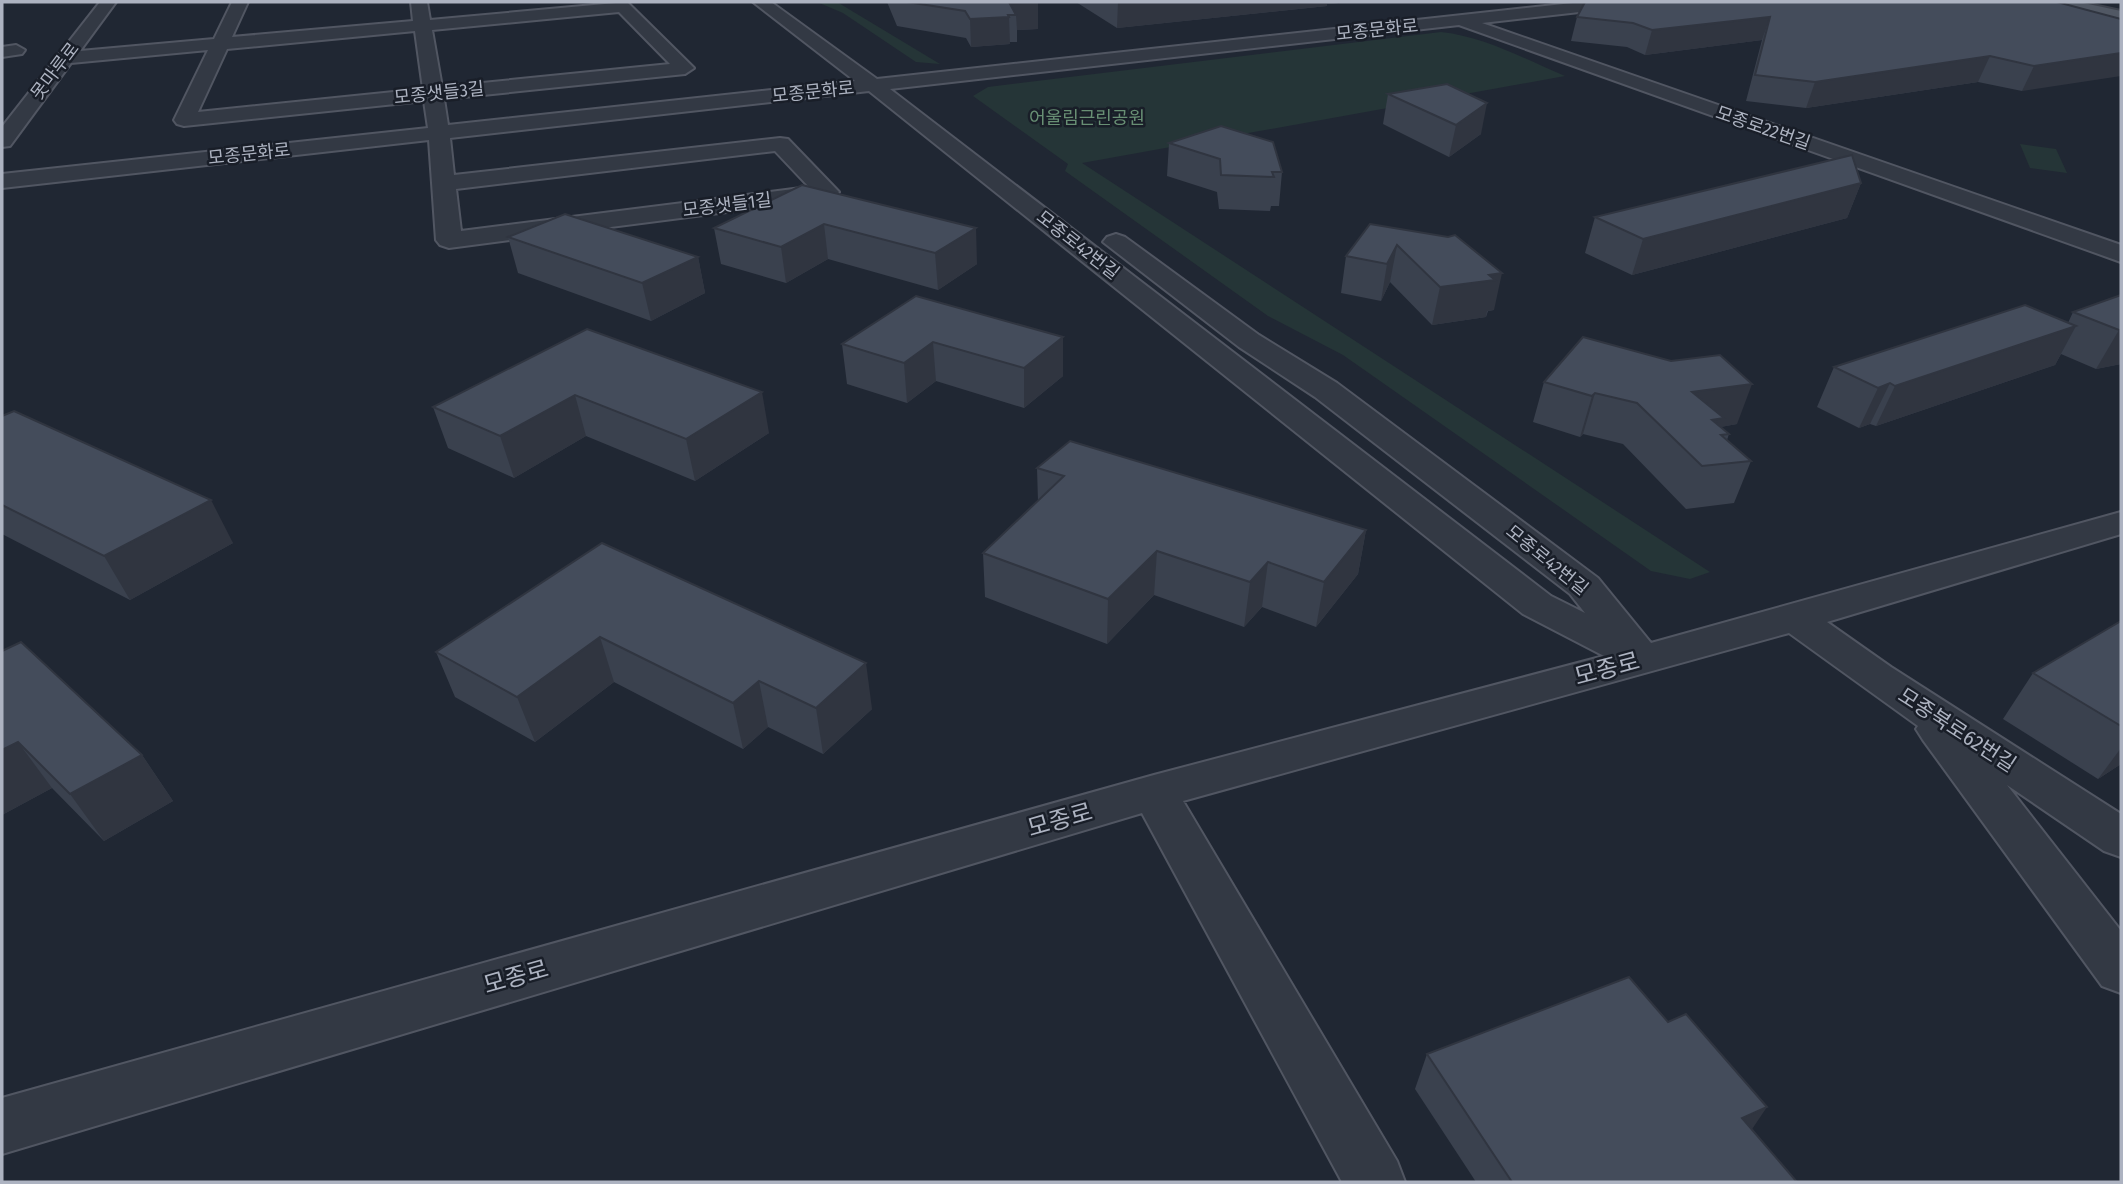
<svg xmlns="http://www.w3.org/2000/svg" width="2123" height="1184" font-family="'Fira Sans Condensed','Noto Sans KR',sans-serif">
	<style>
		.green { fill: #253537 }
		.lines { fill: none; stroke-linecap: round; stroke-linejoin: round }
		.minor-casing { stroke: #515662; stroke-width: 4 }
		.major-casing { stroke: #3d424d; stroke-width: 4 }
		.minor { fill: #333944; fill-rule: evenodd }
		.major { fill: #515864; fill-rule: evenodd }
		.wall { fill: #3a414e }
		.shaded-wall { fill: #303540 }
		.building { fill: #444c5b; stroke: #303540; stroke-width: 2 }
		.labels { text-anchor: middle; stroke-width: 5; stroke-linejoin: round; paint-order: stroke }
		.far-street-label { font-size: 18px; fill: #adb3c1; stroke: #191e28 }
		.far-park-label { font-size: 18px; fill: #688f74; stroke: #191e28 }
		.street-label { font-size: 21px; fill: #adb3c1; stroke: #191e28 }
		.near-street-label { font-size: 24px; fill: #adb3c1; stroke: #191e28 }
	</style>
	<rect width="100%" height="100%" fill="#202733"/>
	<g class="green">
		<path d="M817,2H837L940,64L916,62L843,13Z"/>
		<path d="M1441,32C1486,37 1524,59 1565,76L1082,163L1710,572L1690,579L1651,571L1343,355L1268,316L1065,171L1068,164L973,96L988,87Z"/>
		<path d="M2020,144L2056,149L2067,173L2030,168Z"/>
	</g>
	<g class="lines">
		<defs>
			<g id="minor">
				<path d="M100,2H116L80,51L214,39L232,2H248L232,37L413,21L411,2H427L430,20L627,2L694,68L685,74L444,99L448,125L855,81L753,2H771L877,79L1582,2H1632L1624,7L1482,23L2121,245V262L1459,25L890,89L1551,596L1585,613L1570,594L1315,397L1239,347L1103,242L1107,237L1116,234L1125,237L1259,335L1337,383L1598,578L1651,643L2121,512V534L1827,622L1891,667L2121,814V857L2104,851L2007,785L2121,931V993L2102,986L1923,740L1916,729L1918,726L1789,633L1183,801L1397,1161L1405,1182H1342L1142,813L2,1154V1098L1154,775L1604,656L1523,614L869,91L450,138L454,175L780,138L788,139L839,192L835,197L827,199L449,248L440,245L436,240L429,140L2,188V174L428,128L424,101L184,126L177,124L174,120L208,50L71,63L10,146L2,147V127ZM619,12L670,64L442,87L432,30ZM415,31L423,89L198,112L227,49ZM775,151L809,187L461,231L456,189Z"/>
				<path d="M16,45L25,50L22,54L2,57V47Z"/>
			</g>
			<path id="major" d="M2050,2H2079L2121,11V21L2052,5Z"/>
		</defs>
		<use href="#minor" class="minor-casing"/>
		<use href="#major" class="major-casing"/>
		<use href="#minor" class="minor"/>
		<use href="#major" class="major"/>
	</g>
	<g class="wall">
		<path d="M887,2H1037L1038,29L1017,30V42H1010V44L971,47L966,38L897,26Z"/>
		<path d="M1076,2H1350L1327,4V6L1117,28Z"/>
		<path d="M1577,17L2121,19L2022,91L1978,82L1806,108L1746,101L1762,40L1645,55L1627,47L1571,41Z"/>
		<path d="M1388,94L1481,134L1449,157L1383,124Z"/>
		<path d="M1169,143L1282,172L1279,206H1271L1270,211L1219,209L1217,192L1167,176Z"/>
		<path d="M1861,183L1847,218L1632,275L1585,253L1595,217Z"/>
		<path d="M802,185L977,264L938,290L828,259L786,283L721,264L714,228Z"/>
		<path d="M1370,224L1494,310L1488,311L1486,317L1432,325L1390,282L1381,301L1341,293L1346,256Z"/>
		<path d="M508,237L698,257L705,293L651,321L518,273Z"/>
		<path d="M2121,295V364L2096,369L2061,354L2055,365L1876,426L1870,424L1859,428L1817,407L1834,367L2068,323L2073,312Z"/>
		<path d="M587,329L769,433L695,481L586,436L514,478L448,448L433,407Z"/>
		<path d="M1063,337V376L1024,408L936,381L907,403L847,384L842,344Z"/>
		<path d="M1544,382L1737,424L1720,427L1729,434L1727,440L1751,461L1734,503L1686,509L1623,444L1583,434L1580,437L1533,422Z"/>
		<path d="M2,416L233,543L130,600L2,534Z"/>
		<path d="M1037,468L1366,530L1358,574L1316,627L1262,607L1244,627L1154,595L1107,644L985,597L983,553L1038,502Z"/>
		<path d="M602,543L872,709L823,754L768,727L743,749L614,682L535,742L455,697L436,652Z"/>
		<path d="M2121,621V764L2098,779L2003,719L2033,673Z"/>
		<path d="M2,651L142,755L173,801L104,841L52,788L2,815Z"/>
		<path d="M1427,1054L1752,1129L1797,1182H1476L1415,1089Z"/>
	</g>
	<g class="shaded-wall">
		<path d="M1038,2V29L1017,30L1016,15L1010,4Z"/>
		<path d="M1118,2H1350L1327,4V6L1117,28Z"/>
		<path d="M1009,17L1010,44L971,47L970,19Z"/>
		<path d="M1770,17L1762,40L1645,55L1652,30Z"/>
		<path d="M2121,53V76L2022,91L2034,66Z"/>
		<path d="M1990,56L1978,82L1806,108L1815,82Z"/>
		<path d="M1487,103L1481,134L1449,157L1456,125Z"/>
		<path d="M1861,183L1847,218L1632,275L1643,239Z"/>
		<path d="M824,224L828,259L786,283L781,247Z"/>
		<path d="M976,228L977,264L938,290L935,253Z"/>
		<path d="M1397,245L1390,282L1381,301L1387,264Z"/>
		<path d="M698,257L705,293L651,321L642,283Z"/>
		<path d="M1502,273L1494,310L1487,311L1486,317L1432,325L1440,287L1489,275Z"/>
		<path d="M2076,326L2055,365L1876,426L1895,386Z"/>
		<path d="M2119,330H2121V364L2096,369Z"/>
		<path d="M1063,337V376L1024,408V368Z"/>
		<path d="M933,342L936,381L907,403L904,363Z"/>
		<path d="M1890,383L1870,424L1859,428L1878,388Z"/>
		<path d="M1752,384L1737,424L1721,427L1708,460L1692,392Z"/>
		<path d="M762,392L769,433L695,481L686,439Z"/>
		<path d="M1595,393L1583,434L1580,437L1592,396Z"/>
		<path d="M575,395L586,436L514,478L500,436Z"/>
		<path d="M211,500L233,543L130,600L104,556Z"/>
		<path d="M1366,530L1358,574L1316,627L1324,582Z"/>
		<path d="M1157,551L1154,595L1107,644L1108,599Z"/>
		<path d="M1268,562L1262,607L1244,627L1250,582Z"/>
		<path d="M600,637L614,682L535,742L517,697Z"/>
		<path d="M866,663L872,709L823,754L816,708Z"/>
		<path d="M759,681L768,727L743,749L733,703Z"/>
		<path d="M18,742L52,788L2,815V750Z"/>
		<path d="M2121,748V764L2098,779Z"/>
		<path d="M142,755L173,801L104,841L70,794Z"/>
		<path d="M1767,1107L1744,1141L1742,1118Z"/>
	</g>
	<g class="building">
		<path d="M907,2H1038L1010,4L1016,15H1008L1009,17L970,19L965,11Z"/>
		<path d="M1585,2H2057L2121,19V53L2034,66L1990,56L1815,82L1755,75L1770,17L1652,30L1633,23L1577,17Z"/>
		<path d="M1447,84L1487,103L1456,125L1388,94Z"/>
		<path d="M1221,126L1273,142L1282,172H1272L1274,177L1221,175L1220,159L1169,143Z"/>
		<path d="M1852,155L1861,183L1643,239L1595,217Z"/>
		<path d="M802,185L976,228L935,253L824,224L781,247L714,228Z"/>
		<path d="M565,214L698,257L642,283L508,237Z"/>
		<path d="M1370,224L1448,237L1455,235L1502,273L1489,275L1495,280L1440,287L1397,245L1387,264L1346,256Z"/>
		<path d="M2121,295V330H2119L2073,312Z"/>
		<path d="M916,296L1063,337L1024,368L933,342L904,363L842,344Z"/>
		<path d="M2025,305L2076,326L1895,386L1890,383L1878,388L1834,367Z"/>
		<path d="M587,329L762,392L686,439L575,395L500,436L433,407Z"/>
		<path d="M1583,337L1671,361L1720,355L1752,384L1692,392L1724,418L1712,420L1729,434L1721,435L1751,461L1702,466L1637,403L1595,393L1592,396L1544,382Z"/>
		<path d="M14,411L211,500L104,556L2,505V416Z"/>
		<path d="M1070,441L1366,530L1324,582L1268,562L1250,582L1157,551L1108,599L983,553L1064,476L1037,468Z"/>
		<path d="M602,543L866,663L816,708L759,681L733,703L600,637L517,697L436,652Z"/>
		<path d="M2121,621V726L2033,673Z"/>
		<path d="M21,642L142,755L70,794L18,742L2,750V651Z"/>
		<path d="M1629,977L1668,1022L1686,1014L1767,1107L1742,1118L1797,1182H1512L1427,1054Z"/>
	</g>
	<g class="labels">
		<g class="far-street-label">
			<text transform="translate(1377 30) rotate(-6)" y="6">모종문화로</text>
			<text transform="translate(55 71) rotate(-53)" y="6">못마루로</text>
			<text transform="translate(813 92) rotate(-6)" y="6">모종문화로</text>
			<text transform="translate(439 93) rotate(-6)" y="6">모종샛들3길</text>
			<text transform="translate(1763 128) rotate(19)" y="6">모종로22번길</text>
			<text transform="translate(249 154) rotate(-6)" y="6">모종문화로</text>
			<text transform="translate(727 205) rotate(-7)" y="6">모종샛들1길</text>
			<text transform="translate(1078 245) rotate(38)" y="6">모종로42번길</text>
			<text transform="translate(1547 560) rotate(39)" y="6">모종로42번길</text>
		</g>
		<g class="far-park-label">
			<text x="1087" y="124">어울림근린공원</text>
		</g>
		<g class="street-label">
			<text transform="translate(1957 730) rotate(33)" y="7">모종북로62번길</text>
		</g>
		<g class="near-street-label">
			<text transform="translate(1607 669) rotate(-15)" y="8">모종로</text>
			<text transform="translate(1060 820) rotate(-16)" y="8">모종로</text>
			<text transform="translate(516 977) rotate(-16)" y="8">모종로</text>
		</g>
	</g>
	<rect width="2123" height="1184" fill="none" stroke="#adb3c1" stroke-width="7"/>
</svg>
